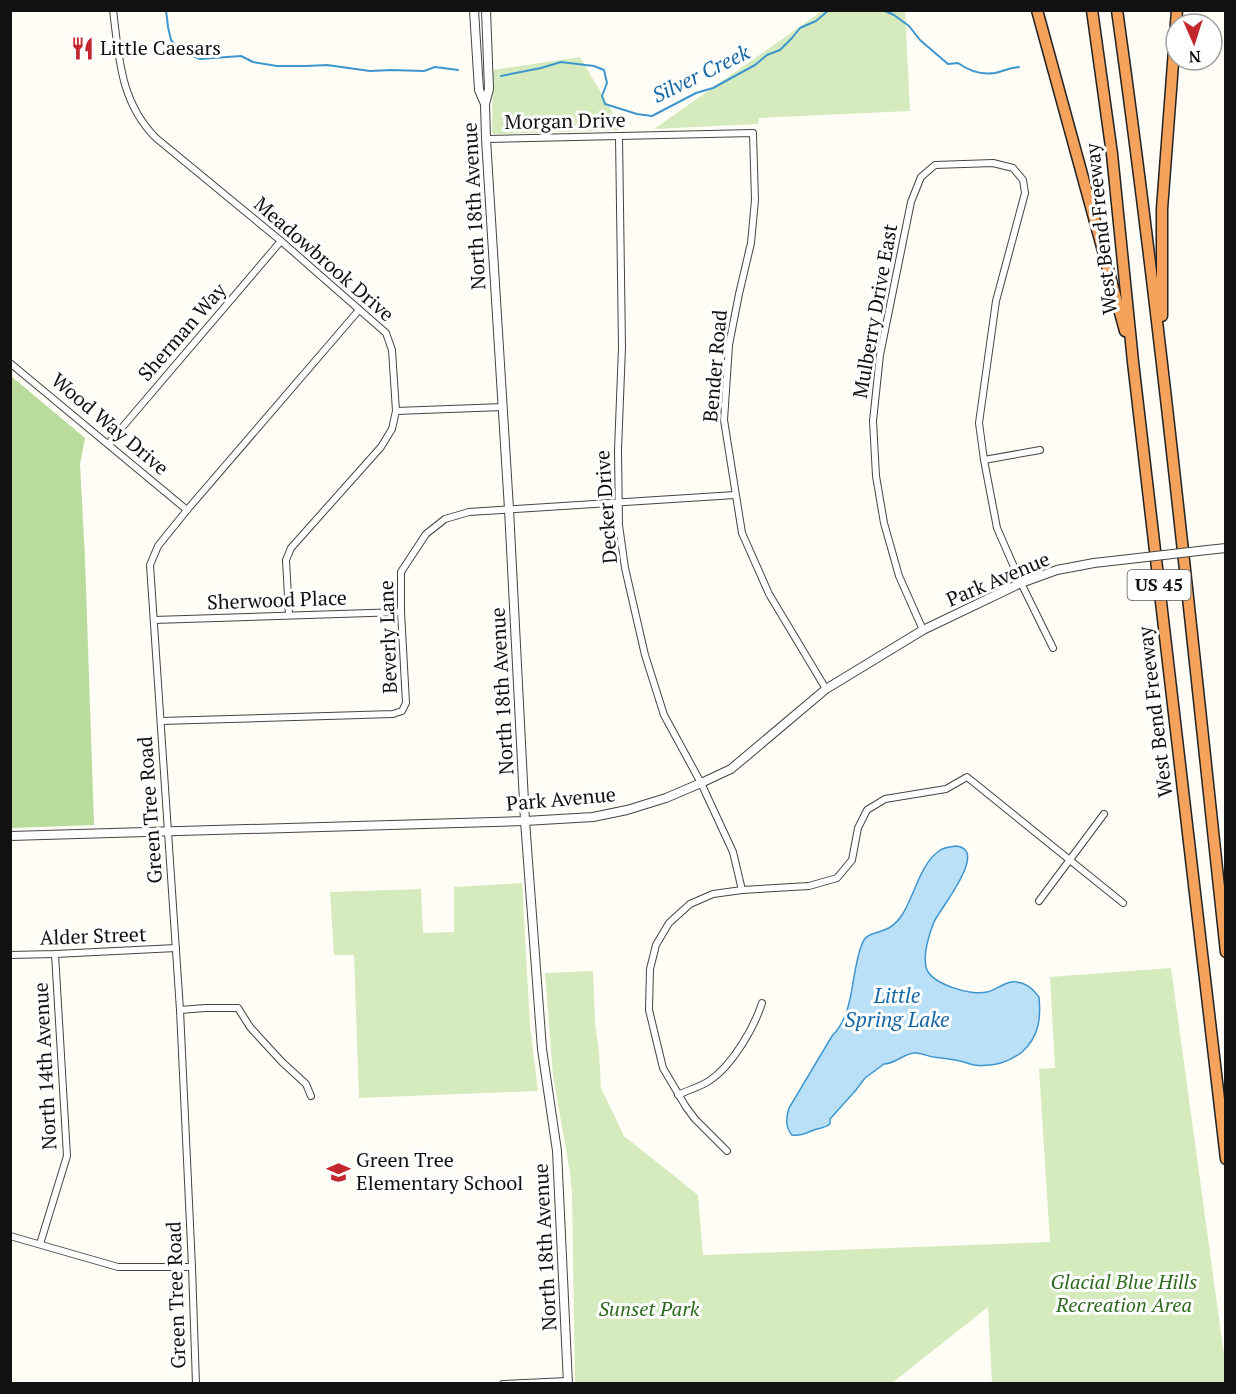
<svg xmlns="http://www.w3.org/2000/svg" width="1236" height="1394" font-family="'PT Serif',serif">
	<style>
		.green { fill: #d5ebbd }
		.forest { fill: #b9dc9c }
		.water { fill: #b9e0f7; stroke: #3f96cf; stroke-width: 1.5 }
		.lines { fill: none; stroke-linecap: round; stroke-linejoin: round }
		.stream { stroke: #3f96cf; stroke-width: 2 }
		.minor-casing { stroke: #444; stroke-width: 8 }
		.tertiary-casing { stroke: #444; stroke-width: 10 }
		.motorway-casing { stroke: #222; stroke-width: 13 }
		.minor { stroke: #fff; stroke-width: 6 }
		.tertiary { stroke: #fff; stroke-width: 8 }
		.motorway { stroke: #f5a25d; stroke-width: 10 }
		.tertiary-bridge-casing { stroke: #444; stroke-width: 10; stroke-linecap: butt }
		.tertiary-bridge { stroke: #fff; stroke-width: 8 }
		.labels { text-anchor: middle; stroke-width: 6; stroke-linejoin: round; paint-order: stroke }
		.shield { fill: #fff; stroke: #585858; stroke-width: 1.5 }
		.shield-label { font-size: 18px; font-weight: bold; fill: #111 }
		.poi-label { font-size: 20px; fill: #111; stroke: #fff; text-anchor: start }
		.street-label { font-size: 20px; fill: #111; stroke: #fff }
		.park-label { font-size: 20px; font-style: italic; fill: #2f6b1f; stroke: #fff }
		.water-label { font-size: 21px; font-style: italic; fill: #1768a6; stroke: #fff }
	</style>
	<rect width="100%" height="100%" fill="#fffdf5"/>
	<g class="green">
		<path d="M822,11H905L910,111L759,118L758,124L654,129Z"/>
		<path d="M580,57L623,130L494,134L492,132L493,70Z"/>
		<path d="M522,883L530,1026L538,1091L359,1098L354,955H334L330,892L421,889L423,933L454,932V887Z"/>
		<path d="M1171,968L1225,1362V1383H992L988,1307L892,1383H575L572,1193L570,1173L553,1075L545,973L593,971L595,1022L599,1052L601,1088L624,1136L698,1195L703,1255L1050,1242L1039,1069L1055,1068L1050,977Z"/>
	</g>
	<path class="forest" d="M11,376L85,438L80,464L85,558L94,825L11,828Z"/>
	<path class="water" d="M956,846C990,849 939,910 934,922C929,934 923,954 926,967C930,984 971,996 987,992C997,990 1006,980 1017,982C1026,983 1034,990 1039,997C1041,1018 1039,1037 1022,1052C1008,1063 991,1067 974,1065C969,1064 965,1062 960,1061C951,1059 942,1058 933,1057C927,1056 920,1052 914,1053C903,1054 895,1064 884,1064L865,1078L856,1090L830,1119V1124C825,1128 820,1128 814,1130C806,1133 802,1136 792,1135C785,1127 786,1118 789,1108L832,1036C856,1012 850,973 862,944C866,933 875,934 884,930C891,928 898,921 902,915C914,897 920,864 939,851C944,847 950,847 956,846Z"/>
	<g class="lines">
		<g class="stream">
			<path d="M166,10L168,27L171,40L176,46L184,53L200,59L241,56L253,62L277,66H306L327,65L370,71L391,70L424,71L435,67L458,70"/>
			<path d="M883,10L894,15L909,26L920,40L948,64L958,63C969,71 981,75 995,73C1004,71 1008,68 1019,67"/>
			<path d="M501,76L541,68L561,62L594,66L604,70L607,83L602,96L605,104L637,114L652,116L696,93L713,88L755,65L767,55L780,50L792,38L800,28L816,21L829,10"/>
		</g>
		<defs>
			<g id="minor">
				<path d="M113,10C119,57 120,102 156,138L281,241L386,333L392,350L396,411L392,429L381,447L291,548L286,560L289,615"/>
				<path d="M619,136L622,347L618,450L619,525L625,568L645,655L664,715L701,783L733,852L742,890"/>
				<path d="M486,139L753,133L755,200L751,243L739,294L729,345L724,420L742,533L769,594L826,689"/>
				<path d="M10,363L187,510"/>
				<path d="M396,411L503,407"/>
				<path d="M108,444L281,241"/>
				<path d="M984,460L1040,450"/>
				<path d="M154,620L401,612"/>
				<path d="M923,630L899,576L884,523L876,476L873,421L880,355L911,202L921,177L935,165L993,163L1013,168L1023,180L1025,193L996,301L979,423L984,460L997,528L1021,583L1053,648"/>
				<path d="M161,721L393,714L402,711L406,703L401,612V572L426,534L445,519L469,512L735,495"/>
				<path d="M1039,901L1104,814"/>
				<path d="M10,955L55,954L176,948"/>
				<path d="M180,1010L205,1008H238L250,1027L259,1037L282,1062L306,1084L311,1096"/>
				<path d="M678,1095C688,1090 700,1087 709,1081C732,1066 754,1028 762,1003"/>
				<path d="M727,1151L695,1119L686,1107L663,1068L649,1010L650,969L656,945L669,923L690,904L713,894L742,890L809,886L837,878L852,860L858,828L867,810L885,799L946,789L967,777L1123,903"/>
				<path d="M10,1236L118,1267H192"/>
				<path d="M40,1244L67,1156L55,954"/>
				<path d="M196,1384L192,1267L180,1010L150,565L158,546L187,510L359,310"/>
				<path d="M503,1384L568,1381"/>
			</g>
			<g id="tertiary">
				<path d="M474,10L479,90L485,104"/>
				<path d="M486,10L489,89L485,104L486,139L509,509L525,821L542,1049L557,1151L568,1384"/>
				<path d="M1207,550L1226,548"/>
				<path d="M10,836L525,821L593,817L627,810L666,798L701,783L731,769L826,689L923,630L1021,583L1057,570L1094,563L1138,558"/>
			</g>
			<g id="motorway">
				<path d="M1037,10L1125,331"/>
				<path d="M1092,10L1112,154L1133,362L1226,1159"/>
				<path d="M1117,10C1161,323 1192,638 1226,952"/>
				<path d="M1162,316V209L1177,10"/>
			</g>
		</defs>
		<use href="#minor" class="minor-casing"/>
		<use href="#tertiary" class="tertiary-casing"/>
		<use href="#motorway" class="motorway-casing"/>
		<use href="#minor" class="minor"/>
		<use href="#tertiary" class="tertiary"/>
		<use href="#motorway" class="motorway"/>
		<defs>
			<path id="tertiary-bridge" d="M1138,558L1207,550"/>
		</defs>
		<use href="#tertiary-bridge" class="tertiary-bridge-casing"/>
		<use href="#tertiary-bridge" class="tertiary-bridge"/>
	</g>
	<defs>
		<symbol id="restaurant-bare" viewBox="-9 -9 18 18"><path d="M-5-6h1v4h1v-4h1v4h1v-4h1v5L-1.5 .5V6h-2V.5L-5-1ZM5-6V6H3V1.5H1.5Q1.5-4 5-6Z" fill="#c4262e" stroke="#fff" stroke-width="2.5" paint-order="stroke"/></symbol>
		<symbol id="school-bare" viewBox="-9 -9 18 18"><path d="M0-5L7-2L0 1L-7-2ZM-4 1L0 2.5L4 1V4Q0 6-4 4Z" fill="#c4262e" stroke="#fff" stroke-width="2.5" paint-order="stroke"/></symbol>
	</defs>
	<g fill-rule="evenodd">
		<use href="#restaurant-bare" x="66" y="32" width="33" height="33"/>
		<use href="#school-bare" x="322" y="1156" width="33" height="33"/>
	</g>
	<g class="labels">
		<rect class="shield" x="1127.5" y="570" width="63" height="30" rx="4.5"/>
		<g class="shield-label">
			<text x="1159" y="591">US 45</text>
		</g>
		<g class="poi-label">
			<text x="100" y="55">Little Caesars</text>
			<text x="356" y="1167">Green Tree<tspan x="356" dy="23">Elementary School</tspan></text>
		</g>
		<g class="street-label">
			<text transform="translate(565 121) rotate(-1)" y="7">Morgan Drive</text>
			<text transform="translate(474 206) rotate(-93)" y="7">North 18th Avenue</text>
			<text transform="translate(1101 229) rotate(-96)" y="7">West Bend Freeway</text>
			<text transform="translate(324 259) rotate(41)" y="7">Meadowbrook Drive</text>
			<text transform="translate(875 311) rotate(-80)" y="7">Mulberry Drive East</text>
			<text transform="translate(182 332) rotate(-49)" y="7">Sherman Way</text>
			<text transform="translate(715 366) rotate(-85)" y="7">Bender Road</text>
			<text transform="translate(110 424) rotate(40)" y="7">Wood Way Drive</text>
			<text transform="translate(606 507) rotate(-94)" y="7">Decker Drive</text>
			<text transform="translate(998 579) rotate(-23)" y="7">Park Avenue</text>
			<text transform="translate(277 600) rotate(-2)" y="7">Sherwood Place</text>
			<text transform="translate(388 637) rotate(-92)" y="7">Beverly Lane</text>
			<text transform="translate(502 691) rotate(-93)" y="7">North 18th Avenue</text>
			<text transform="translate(1155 712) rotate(-97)" y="7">West Bend Freeway</text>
			<text transform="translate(561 799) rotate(-5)" y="7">Park Avenue</text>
			<text transform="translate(150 810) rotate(-94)" y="7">Green Tree Road</text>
			<text transform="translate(93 936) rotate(-2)" y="7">Alder Street</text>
			<text transform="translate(45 1066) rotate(-93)" y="7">North 14th Avenue</text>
			<text transform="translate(545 1247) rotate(-93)" y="7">North 18th Avenue</text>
			<text transform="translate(176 1295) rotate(-92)" y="7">Green Tree Road</text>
		</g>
		<g class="park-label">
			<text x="1124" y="1289">Glacial Blue Hills<tspan x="1124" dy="23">Recreation Area</tspan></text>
			<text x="649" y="1316">Sunset Park</text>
		</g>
		<g class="water-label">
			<text transform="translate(701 74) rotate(-26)" y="7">Silver Creek</text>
			<text x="897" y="1003">Little<tspan x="897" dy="24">Spring Lake</tspan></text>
		</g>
	</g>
	<rect width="1236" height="1394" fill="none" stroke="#111111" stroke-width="24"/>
	<g transform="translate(1194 42) rotate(177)"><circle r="28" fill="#ffffff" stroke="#a0a0a0" stroke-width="1.5"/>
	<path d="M0-4.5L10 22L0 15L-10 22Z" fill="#c4262e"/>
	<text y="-9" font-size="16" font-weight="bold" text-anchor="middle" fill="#111111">N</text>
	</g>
</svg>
